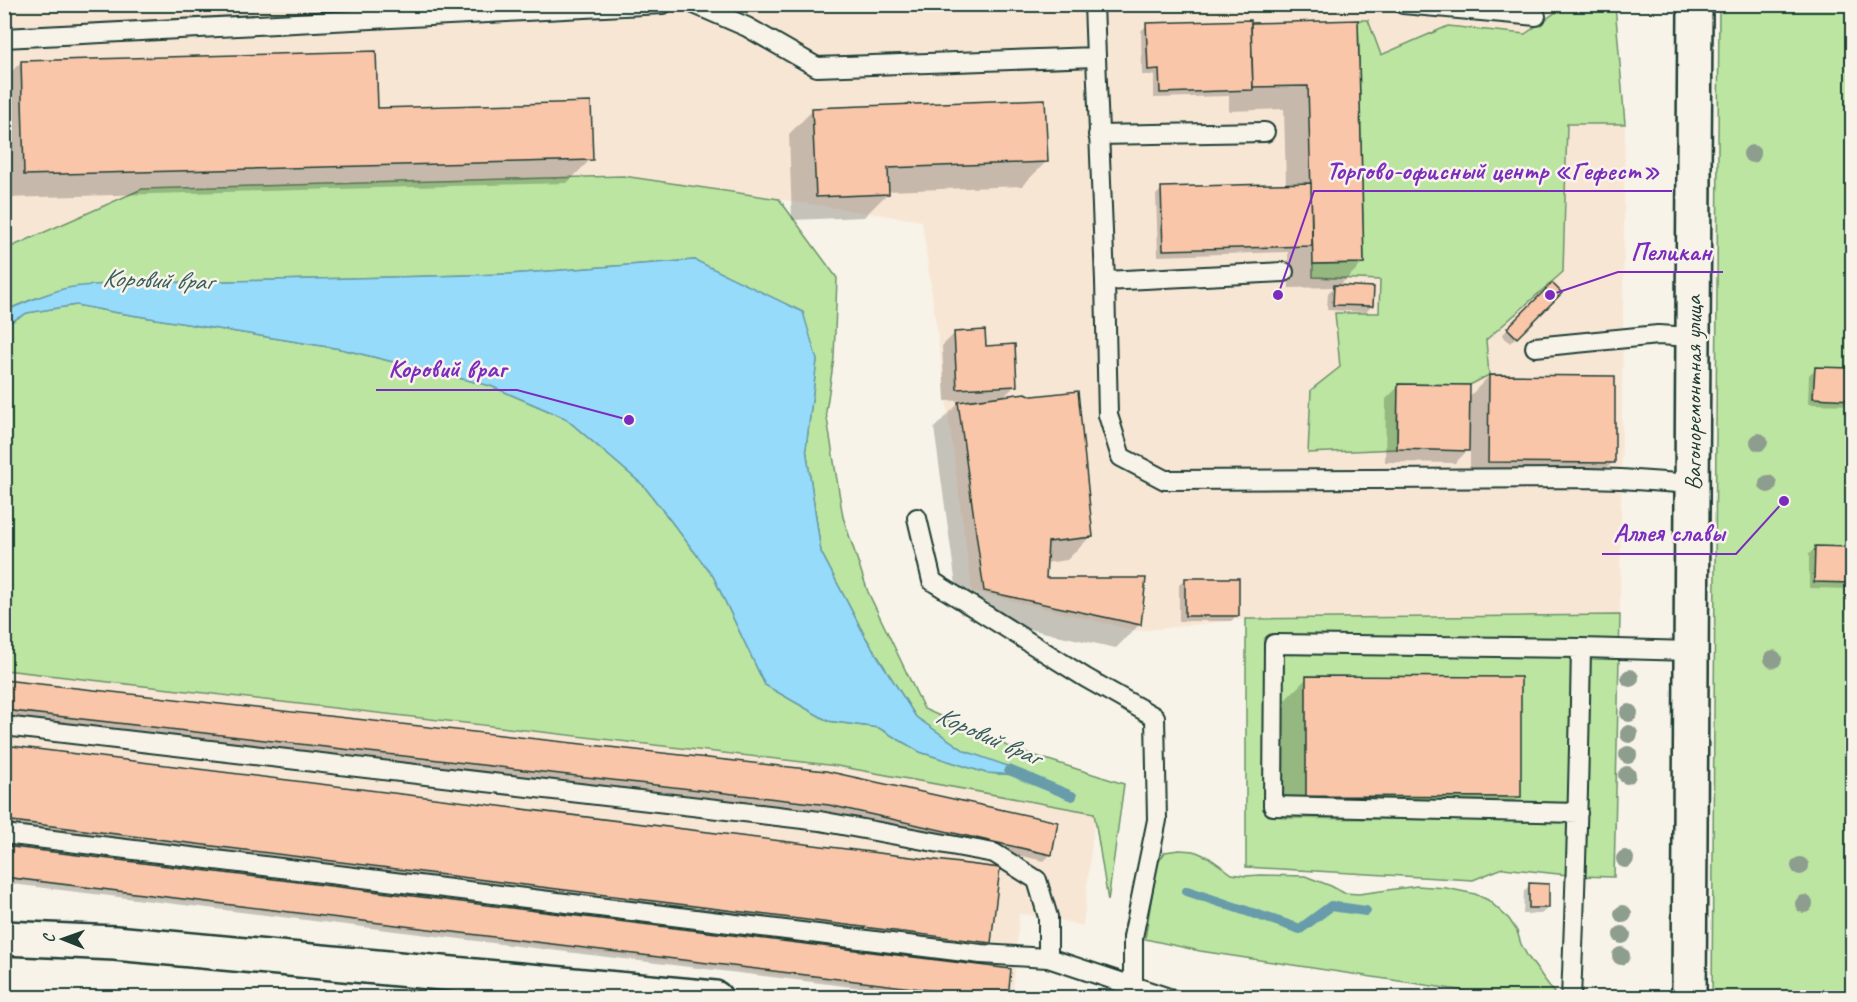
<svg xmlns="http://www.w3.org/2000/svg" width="1857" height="1002" font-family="Caveat,sans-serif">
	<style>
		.built { fill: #f8e6d5 }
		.green { fill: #bbe5a1; stroke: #6d916a; stroke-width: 1.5 }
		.water { fill: #97dbfa; stroke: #679cab; stroke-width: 1.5 }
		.shadow { fill: #0003 }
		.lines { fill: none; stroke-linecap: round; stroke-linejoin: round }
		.stream { stroke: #679cab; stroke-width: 10 }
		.building { fill: #f9c6a9; stroke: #1f3d34; stroke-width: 1.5 }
		.service-casing { stroke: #1f3d34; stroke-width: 22 }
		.minor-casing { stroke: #1f3d34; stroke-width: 38 }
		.tertiary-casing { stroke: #1f3d34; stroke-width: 38 }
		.service { stroke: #f7f3e8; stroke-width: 18 }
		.minor { stroke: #f7f3e8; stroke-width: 33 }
		.tertiary { stroke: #f7f3e8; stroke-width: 33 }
		.tree { fill: #8d9d8e }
		.labels { text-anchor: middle; stroke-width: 5; stroke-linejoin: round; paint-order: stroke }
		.street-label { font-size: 24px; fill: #1f3d34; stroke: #f7f3e8 }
		.water-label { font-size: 26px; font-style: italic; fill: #375d5c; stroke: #f7f3e8 }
		.leader { fill: none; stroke: #7b2cbf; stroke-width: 2 }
		.callout-dot { fill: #7b2cbf; stroke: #f7f3e8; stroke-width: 2 }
		.callout-label { font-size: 26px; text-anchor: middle; font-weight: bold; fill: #7b2cbf; stroke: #f7f3e8; stroke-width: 5; stroke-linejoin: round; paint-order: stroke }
	</style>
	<rect width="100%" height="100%" fill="#f7f3e8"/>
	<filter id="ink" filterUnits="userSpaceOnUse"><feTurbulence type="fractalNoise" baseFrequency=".0167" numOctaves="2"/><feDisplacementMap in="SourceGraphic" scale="12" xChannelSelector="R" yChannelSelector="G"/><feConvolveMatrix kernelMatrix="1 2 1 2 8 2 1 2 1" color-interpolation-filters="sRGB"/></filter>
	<g filter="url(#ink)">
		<g class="built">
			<path d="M4,5H1615L1625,124L1620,615L1246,619L1138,631L972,591L922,221L623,176L142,189L5,250Z"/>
			<path d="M5,670L844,768L1095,813L1083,926L1048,917L1019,914L1013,997H955L5,879Z"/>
		</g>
		<g class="green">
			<path d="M1566,5H1615L1625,124H1567L1563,272L1486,340L1489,375L1470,385L1398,384L1397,449L1308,453L1311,390L1340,367L1335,313H1379L1380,280L1313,277V264L1364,263L1358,20H1368L1381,55L1448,26L1525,34Z"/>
			<path d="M1719,5H1852V997L1712,998Z"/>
			<path d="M623,176L779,199L837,278L834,358L826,412L843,517L868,592L924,709L1014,749L1124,784L1108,901L1094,813L837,766L5,670V325L26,313L76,305L113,312L341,349L491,386L565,418L644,486L713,576L765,685L828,721L879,728L920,752L986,773L1032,776L965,751L916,717L866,638L821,552L806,448L817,360L695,260L510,274L115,284C71,287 45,292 5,311L4,250L142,189Z"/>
			<path d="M1620,615L1614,877L1577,876L1503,868L1473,880L1246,867V619Z"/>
			<path d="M1179,850L1194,851L1208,857L1232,874L1246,876L1260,875L1305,876L1331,886L1344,893L1359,894L1417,886L1446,888L1475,894L1488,900L1509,919L1517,931L1521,944L1528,957L1554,992L1552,997H1505L1200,951L1145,939L1157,864L1165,852Z"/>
		</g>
		<path class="water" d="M695,260L803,312L817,360L806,448L821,552L866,638L916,717L965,751L1036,776L986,773L920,752L879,728L828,721L765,685L713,576L644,486L565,418L491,386L341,349L113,312L76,305L27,313L5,325V311C24,303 42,295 63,289C79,285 98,285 115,284L510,274Z"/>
		<g class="shadow">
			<path d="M1356,22L1363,263L1338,287L1372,306L1366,312L1327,310L1328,293L1334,287L1289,288L1288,252L1158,256L1156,195L1162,189L1286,186L1284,109L1229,111V96L1154,98V75H1142L1141,31L1147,25H1250Z"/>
			<path d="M21,62L377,109L591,159L567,183L4,198V79Z"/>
			<path d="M813,110L1046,162L1022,186L888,191V193L864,217L792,220L789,134Z"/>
			<path d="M1552,285L1560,293L1510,343L1502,335Z"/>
			<path d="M955,333L984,347L1016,385L1003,397H1033L1091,536L1067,560L1045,563V579L1140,624L1116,648L960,614L934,428L958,404L971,402L970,400L945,401L942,346Z"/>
			<path d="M1815,369L1852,370V405L1808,404L1809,375Z"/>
			<path d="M1489,376L1613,462L1594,481L1470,480V448L1455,463L1385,462L1386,399L1399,386L1469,397Z"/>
			<path d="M1815,548L1852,549V589L1809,588V554Z"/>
			<path d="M1186,579L1237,615L1231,621H1179V585Z"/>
			<path d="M1307,678L1519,797L1495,821L1282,819L1283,702Z"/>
			<path d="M4,682L1056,823L1050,855L1044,861L822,810L4,717Z"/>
			<path d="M4,747L989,942L983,948L4,827Z"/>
			<path d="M4,848L1006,998H942L4,883Z"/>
			<path d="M1530,885L1548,908L1541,914H1523L1524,891Z"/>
		</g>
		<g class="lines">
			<g class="stream">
				<path d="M1009,770L1072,796"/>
				<path d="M1187,891L1300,929L1331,906L1366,911"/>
			</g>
		</g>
		<g class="building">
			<path d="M1251,20L1253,90L1160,93L1159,69L1148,70L1146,23Z"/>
			<path d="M1358,20L1364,263L1313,264L1308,86L1253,87L1251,23Z"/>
			<path d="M376,51L378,108L591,102L593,160L24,175L21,61Z"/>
			<path d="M1045,99L1048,162L888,168L889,194L816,197L812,108Z"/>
			<path d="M1311,183L1312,246L1163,250L1161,187Z"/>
			<path d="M1552,283L1562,293L1517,338L1507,328Z"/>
			<path d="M1334,285L1374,287L1373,306L1333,305Z"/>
			<path d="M985,330L986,346L1015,344L1017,386L957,389L954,332Z"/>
			<path d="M1815,367L1852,368V400L1813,398Z"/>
			<path d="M1489,375L1615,376V463L1488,462Z"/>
			<path d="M1398,384L1470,385L1469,451L1397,449Z"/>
			<path d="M1078,391L1093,537L1048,542L1046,578H1146L1141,625L984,591L958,402L1025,393L1033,396Z"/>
			<path d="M1815,546L1852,547V583L1814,582Z"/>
			<rect x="1185" y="578" width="54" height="38"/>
			<path d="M1306,676L1521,677V797L1306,796Z"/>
			<path d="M4,680L826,771L1058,822L1052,855L829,805L4,710Z"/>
			<path d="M4,745L1000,868L991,943L4,820Z"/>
			<path d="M4,846L1011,969L1008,998H994L4,877Z"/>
			<path d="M1529,883L1549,884V908H1529Z"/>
		</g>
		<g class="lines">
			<defs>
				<g id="service">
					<path d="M694,4L747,27L817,67L1096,57L1094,4"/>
					<path d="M1403,4L1536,16"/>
					<path d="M4,38L663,4"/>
					<path d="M1096,57L1105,281L1108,415L1121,457L1165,480L1587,478L1621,479L1693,484"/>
					<path d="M1098,135L1265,132"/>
					<path d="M1105,281L1284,272"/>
					<path d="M1535,347L1658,335L1694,337"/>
					<path d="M917,518L932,581L1086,678L1155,717L1157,820L1133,937V986"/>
					<path d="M1581,648L1691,651"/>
					<path d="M4,726L820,821L994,853L1037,880L1048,917V958"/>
					<path d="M4,834L981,954L1048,958L1169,998"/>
					<path d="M1571,998C1576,881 1579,765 1581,648L1274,644L1273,806L1578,813"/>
				</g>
				<path id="minor" d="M4,938L115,943L715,998"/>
				<path id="tertiary" d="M1689,998L1695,4"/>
			</defs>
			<use href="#service" class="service-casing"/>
			<use href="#minor" class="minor-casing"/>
			<use href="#tertiary" class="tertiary-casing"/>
			<use href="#service" class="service"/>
			<use href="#minor" class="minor"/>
			<use href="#tertiary" class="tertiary"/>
		</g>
		<g class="tree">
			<circle cx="1752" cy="154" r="9"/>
			<circle cx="1759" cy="442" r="9"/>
			<circle cx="1768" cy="484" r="9"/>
			<circle cx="1773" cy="659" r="9"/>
			<circle cx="1630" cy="678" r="9"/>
			<circle cx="1629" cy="713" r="9"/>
			<circle cx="1629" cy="734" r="9"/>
			<circle cx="1628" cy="755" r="9"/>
			<circle cx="1627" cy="775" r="9"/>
			<circle cx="1625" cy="859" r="9"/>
			<circle cx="1800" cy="866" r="9"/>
			<circle cx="1804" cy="904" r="9"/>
			<circle cx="1623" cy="914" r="9"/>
			<circle cx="1622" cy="935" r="9"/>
			<circle cx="1621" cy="956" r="9"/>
		</g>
	</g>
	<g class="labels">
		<g class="street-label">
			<text transform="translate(1693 393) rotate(-90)" y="8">Вагоноремонтная улица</text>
		</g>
		<g class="water-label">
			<text transform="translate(157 279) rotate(2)" y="9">Коровий враг</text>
			<text transform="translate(988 735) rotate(24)" y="9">Коровий враг</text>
		</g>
	</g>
	<path class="leader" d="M1278 295L1314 191H1672M1550 295L1618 272H1723M629 420L517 390H376M1784 501L1736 554H1602"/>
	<g class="callout-dot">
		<circle cx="1278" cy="295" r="6"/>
		<circle cx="1550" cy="295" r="6"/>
		<circle cx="629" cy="420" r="6"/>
		<circle cx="1784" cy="501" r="6"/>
	</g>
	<g class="callout-label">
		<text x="1493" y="179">Торгово-офисный центр «Гефест»</text>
		<text x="1671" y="260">Пеликан</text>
		<text x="447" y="377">Коровий враг</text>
		<text x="1669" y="541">Аллея славы</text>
	</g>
	<rect width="1857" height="1002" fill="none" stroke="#f7f3e8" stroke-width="24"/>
	<rect x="12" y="12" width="1833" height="978" fill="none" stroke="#1f3d34" stroke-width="2" filter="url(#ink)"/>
	<g transform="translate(63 939) rotate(271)" stroke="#f7f3e8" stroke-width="4.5" paint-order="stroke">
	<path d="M0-4.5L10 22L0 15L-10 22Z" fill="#1f3d34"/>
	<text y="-9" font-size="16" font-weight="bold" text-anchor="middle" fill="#1f3d34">С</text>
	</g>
</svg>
